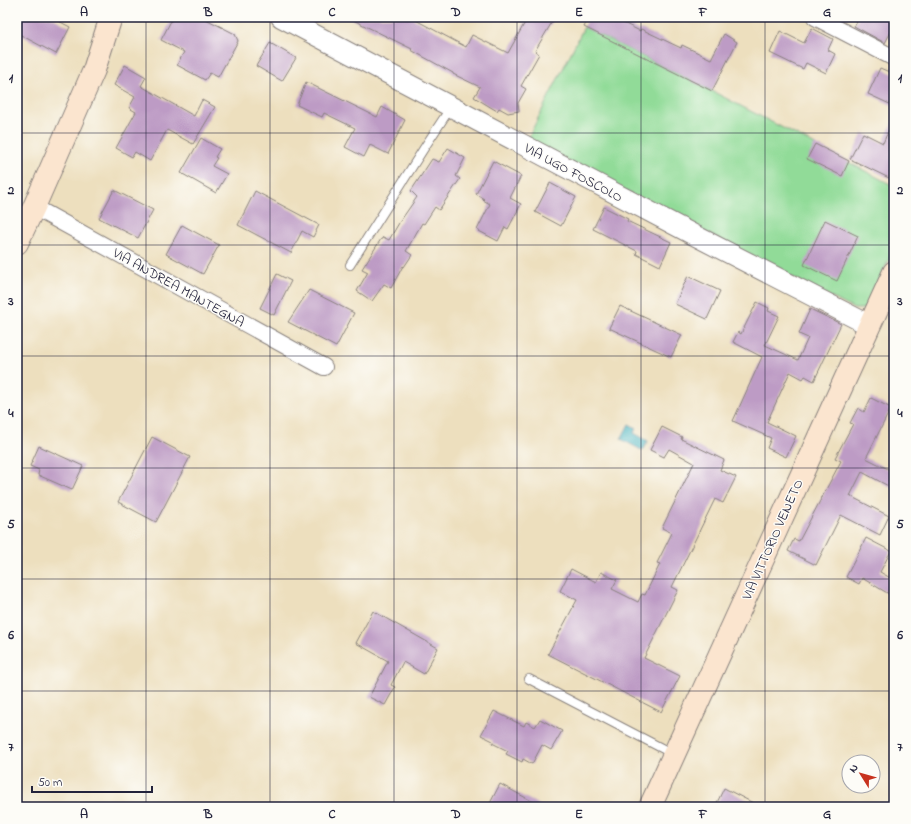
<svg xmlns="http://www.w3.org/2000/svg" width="911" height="824" font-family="'Indie Flower',sans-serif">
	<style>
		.green { fill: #91db98; stroke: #5a7e6a }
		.water { fill: #41b0bd; stroke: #32697c }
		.building { fill: #bd9bc5 }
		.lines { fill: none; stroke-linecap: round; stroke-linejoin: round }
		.service-casing { stroke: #88807c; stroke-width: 10 }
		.minor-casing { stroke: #88807c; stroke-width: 18 }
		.tertiary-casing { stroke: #88807c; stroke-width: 22 }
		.secondary-casing { stroke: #88807c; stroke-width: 24 }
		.service { stroke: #fff; stroke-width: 8 }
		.minor { stroke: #fff; stroke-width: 16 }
		.tertiary { stroke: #fff; stroke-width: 20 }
		.secondary { stroke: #fbe5cf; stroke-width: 22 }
		.grid { fill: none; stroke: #22223b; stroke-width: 1; stroke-opacity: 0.55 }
		.labels { text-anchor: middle; stroke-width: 3; stroke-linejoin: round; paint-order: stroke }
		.street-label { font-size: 14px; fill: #22223b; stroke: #fdfcf7 }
		.neatline { fill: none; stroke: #22223b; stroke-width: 1.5 }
		.grid-label { font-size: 13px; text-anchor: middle; font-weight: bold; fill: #22223b }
	</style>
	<rect width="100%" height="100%" fill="#fdfcf7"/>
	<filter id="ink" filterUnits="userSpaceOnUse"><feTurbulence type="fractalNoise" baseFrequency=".025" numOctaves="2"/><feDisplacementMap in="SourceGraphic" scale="8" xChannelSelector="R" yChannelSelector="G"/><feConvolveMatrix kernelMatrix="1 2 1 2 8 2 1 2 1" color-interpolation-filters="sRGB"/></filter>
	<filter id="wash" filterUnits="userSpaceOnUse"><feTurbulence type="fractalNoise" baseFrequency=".012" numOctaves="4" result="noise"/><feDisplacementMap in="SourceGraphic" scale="16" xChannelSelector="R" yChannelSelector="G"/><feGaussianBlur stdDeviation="0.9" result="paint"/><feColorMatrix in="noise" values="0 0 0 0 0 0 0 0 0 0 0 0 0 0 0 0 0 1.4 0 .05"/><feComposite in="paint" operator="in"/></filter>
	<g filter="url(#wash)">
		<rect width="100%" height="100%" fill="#eddfbe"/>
		<path class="green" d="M584,27L712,91L894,186V249L865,309H854L527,140Z"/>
		<path class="water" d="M629,424L636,428L634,433L648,441L643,451L621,439Z"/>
		<g id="blocks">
			<g class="building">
				<path d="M20,17H51L70,27L56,54L17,33V22Z"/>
				<path d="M173,17H202L235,34L238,41L218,77L210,73L205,80L177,65L184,52L161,40Z"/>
				<path d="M347,17H410L466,47L472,35L508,53L528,17H555L535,51L539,54L521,86L526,89L518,103L519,111L508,113L499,108L497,111L474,97L480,87L453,74V73L411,50L412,49Z"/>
				<path d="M589,17H611L640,31L641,29L681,48L682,45L711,59L724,34L737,42L712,91L584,27Z"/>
				<path d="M859,17H894V26L885,43L854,26Z"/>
				<path d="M812,28L833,39L828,50L835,54L826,73L806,63L803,69L770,53L780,31L804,43Z"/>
				<path d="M270,43L296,58L282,81L256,66Z"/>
				<path d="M125,65L146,77L141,86L194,116L202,100L215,107L193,144L167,130L150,161L135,152L132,157L116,148L136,112L129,108L135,97L114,85Z"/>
				<path d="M880,68L894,74V106L868,94Z"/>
				<path d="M306,82L377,117L382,107L405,120L388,154L370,145L364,157L345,147L355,128L324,113L322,117L297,105Z"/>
				<path d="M894,119V167L889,178L850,159L863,133L883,143Z"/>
				<path d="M201,138L220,149L215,157L217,158L212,166L227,174L216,193L181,173Z"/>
				<path d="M815,144L849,161L842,176L807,159Z"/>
				<path d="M448,148L465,158L456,176L460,179L439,210L435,207L424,224L422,223L406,251L412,255L404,267L403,266L391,288L384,284L372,301L357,291L368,272L362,269L381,239H382L383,237L389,240L399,223L417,197L411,191L432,159L439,162Z"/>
				<path d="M493,161L521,176L510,198L521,204L508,229L505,227L498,241L477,230L490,204L483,200L484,199L476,194Z"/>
				<path d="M550,183L576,197L561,226L535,212Z"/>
				<path d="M114,190L153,210L138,238L99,218Z"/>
				<path d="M255,191L319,225L313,237L302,231L291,253L238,225Z"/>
				<path d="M604,207L628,219L627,221L671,242L660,266L636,254L637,251L593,229Z"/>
				<path d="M825,220L858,236L837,281L804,265Z"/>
				<path d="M182,225L219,245L203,274L166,254Z"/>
				<path d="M277,274L291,281L274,315L260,308Z"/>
				<path d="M688,276L720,291L707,319L675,304Z"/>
				<path d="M309,290L354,313L336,347L288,322Z"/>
				<path d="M757,302L769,308L768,311L779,316L765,345L798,360L808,338L799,334L810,309L841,324L814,381L805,376L803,379L790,372L767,422L796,436L786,457L767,448L771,438L733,421L762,357L733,342L738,332L741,334Z"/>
				<path d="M620,306L682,335L671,357L609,328Z"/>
				<path d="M871,398L891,408L866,458L894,472V489L862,472L850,496L889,516L880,535L841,515L816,565L788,551L794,539L799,541L841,461L835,458L853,424L850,423L858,408L864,412Z"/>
				<path d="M662,427L682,437L681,439L724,460L720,470L736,477L723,503L715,499L672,587L678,590L644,658L680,676L661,712L548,654L577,600L560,591L571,569L596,582L601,572L617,580L612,589L638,602L642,594L645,595L660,564L657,563L672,533L662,528L694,463L669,449L664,457L650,450Z"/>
				<path d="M152,437L190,457L156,522L118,502Z"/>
				<path d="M39,446L83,466L72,490L38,475L39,470L30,466Z"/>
				<path d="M866,538L891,551L880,572L894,580V597L862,578L859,584L846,577Z"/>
				<path d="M373,611L438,648L424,674L403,662L391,685L395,687L385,705L369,697L388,661L356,643Z"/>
				<path d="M494,711L524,726L526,722L535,727L540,719L562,731L551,750L542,745L532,764L523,759L522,762L506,754L508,751L492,743L493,741L481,735Z"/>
				<path d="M500,784L543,807H488Z"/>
				<path d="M724,788L761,807H715Z"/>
			</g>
		</g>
	</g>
	<g filter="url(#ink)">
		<use href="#blocks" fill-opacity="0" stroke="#88807c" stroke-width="1"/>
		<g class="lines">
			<defs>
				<g id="service">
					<path d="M350,265L426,145L451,107"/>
					<path d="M529,679L673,754"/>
				</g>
				<g id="minor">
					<path d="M815,17L894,58"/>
					<path d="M34,207L324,367"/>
				</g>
				<path id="tertiary" d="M281,17L694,235L869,325"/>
				<g id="secondary">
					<path d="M17,243L34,207L94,70L111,17"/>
					<path d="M650,807L894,272"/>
				</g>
			</defs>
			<use href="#service" class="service-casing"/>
			<use href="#minor" class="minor-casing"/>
			<use href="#tertiary" class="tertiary-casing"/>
			<use href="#secondary" class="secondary-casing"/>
			<use href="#service" class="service"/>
			<use href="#minor" class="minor"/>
			<use href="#tertiary" class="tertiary"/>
			<use href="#secondary" class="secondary"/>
		</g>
	</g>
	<path class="grid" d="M146,17V807M270,17V807M394,17V807M517,17V807M641,17V807M765,17V807M17,133H894M17,245H894M17,356H894M17,468H894M17,579H894M17,691H894"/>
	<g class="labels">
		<g class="street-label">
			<text transform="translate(574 172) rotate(28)" y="5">VIA UGO FOSCOLO</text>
			<text transform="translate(179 287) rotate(29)" y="5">VIA ANDREA MANTEGNA</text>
			<text transform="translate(772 539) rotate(-66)" y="5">VIA VITTORIO VENETO</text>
		</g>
	</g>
	<rect width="911" height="824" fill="none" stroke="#fdfcf7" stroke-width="44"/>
	<g transform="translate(861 774) rotate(307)"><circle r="19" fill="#fdfcf7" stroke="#a5a5ac"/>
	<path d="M0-3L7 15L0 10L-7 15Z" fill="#c8321e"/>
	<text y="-6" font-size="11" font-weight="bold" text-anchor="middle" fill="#22223b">N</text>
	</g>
	<path d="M32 786v6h120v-6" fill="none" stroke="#22223b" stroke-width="2"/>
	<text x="38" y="786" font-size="12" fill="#22223b" stroke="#fdfcf7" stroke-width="3" paint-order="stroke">50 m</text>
	<rect x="22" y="22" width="867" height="780" class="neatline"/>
	<g class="grid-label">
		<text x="84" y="16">A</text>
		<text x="208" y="16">B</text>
		<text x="332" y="16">C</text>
		<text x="456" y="16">D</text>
		<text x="579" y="16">E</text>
		<text x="703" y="16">F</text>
		<text x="827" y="16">G</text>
		<text x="11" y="82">1</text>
		<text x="900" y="82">1</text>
		<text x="11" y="194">2</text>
		<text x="900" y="194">2</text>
		<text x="11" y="305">3</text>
		<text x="900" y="305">3</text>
		<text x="11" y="417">4</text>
		<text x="900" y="417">4</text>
		<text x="11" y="528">5</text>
		<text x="900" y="528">5</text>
		<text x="11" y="639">6</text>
		<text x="900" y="639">6</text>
		<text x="11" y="751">7</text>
		<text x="900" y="751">7</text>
		<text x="84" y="818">A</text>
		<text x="208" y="818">B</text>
		<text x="332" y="818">C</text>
		<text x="456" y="818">D</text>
		<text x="579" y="818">E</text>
		<text x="703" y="818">F</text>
		<text x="827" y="818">G</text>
	</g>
</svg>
